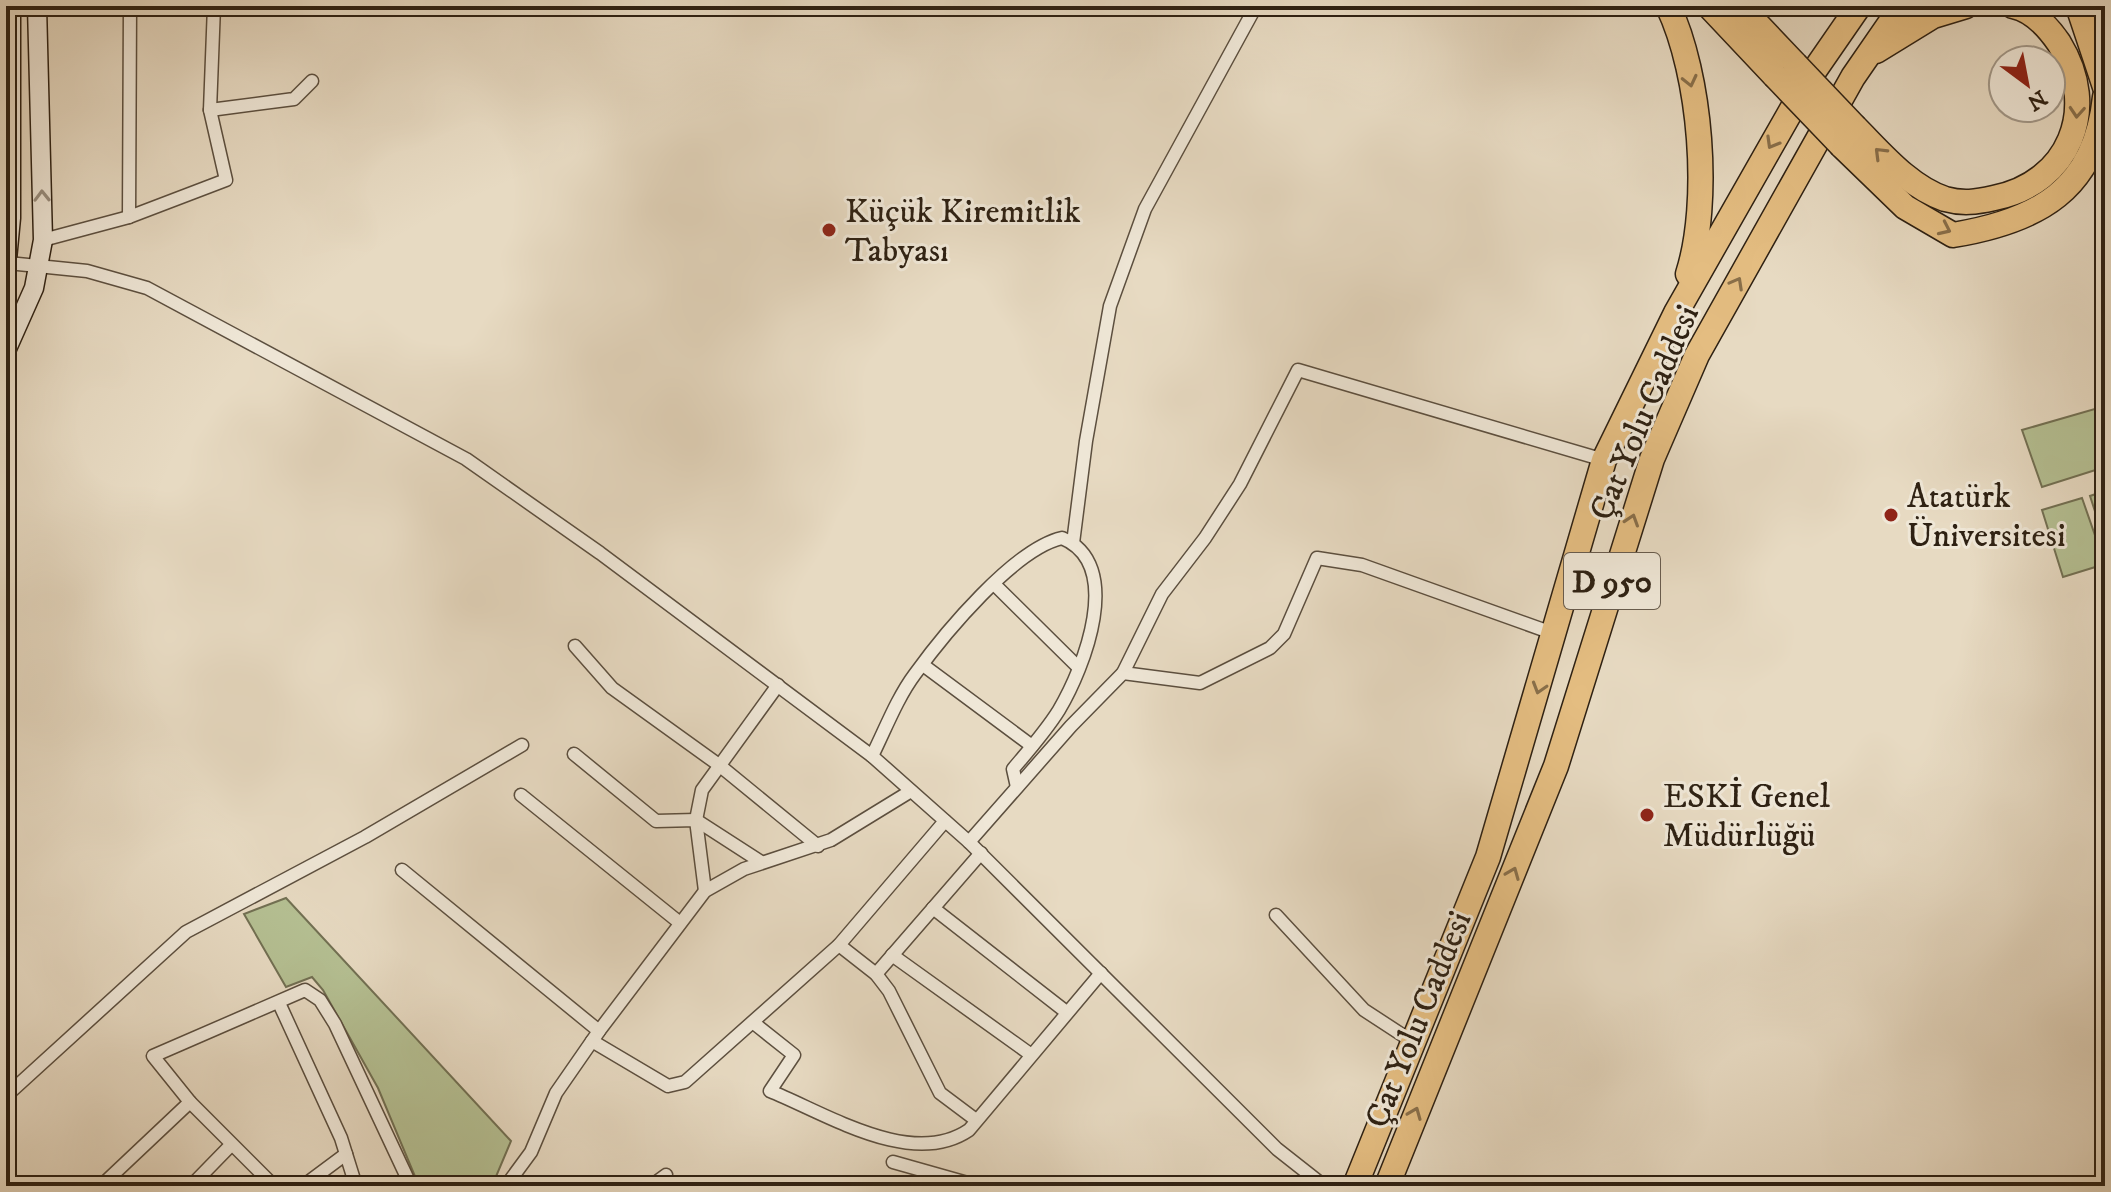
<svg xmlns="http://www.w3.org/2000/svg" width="2111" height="1192" font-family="'IM FELL DW Pica',serif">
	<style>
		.green { fill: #b5c093; stroke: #727053; stroke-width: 2 }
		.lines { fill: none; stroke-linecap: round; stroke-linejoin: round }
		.street-casing { stroke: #5c4f3f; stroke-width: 15 }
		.secondary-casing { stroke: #2e2113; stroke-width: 21 }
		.highway-casing { stroke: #2e2113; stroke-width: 27 }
		.street { stroke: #efe7d7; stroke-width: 12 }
		.secondary { stroke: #efe7d7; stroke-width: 18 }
		.highway { stroke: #e4bd81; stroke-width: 24 }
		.highway-bridge-casing { stroke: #2e2113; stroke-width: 27; stroke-linecap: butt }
		.highway-bridge { stroke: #e4bd81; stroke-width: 24 }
		.oneway { stroke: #896f4a }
		.oneway2 { stroke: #988e7f }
		.poi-dot { fill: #8f2418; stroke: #efe7d7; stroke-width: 3 }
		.labels { text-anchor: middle; stroke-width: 6; stroke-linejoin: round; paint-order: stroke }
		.shield { fill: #efe7d7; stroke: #685c4e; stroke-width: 2 }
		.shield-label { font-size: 32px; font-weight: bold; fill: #2e2113 }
		.poi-label { font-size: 34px; fill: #2e2113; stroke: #efe7d7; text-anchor: start }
		.street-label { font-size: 34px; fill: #2e2113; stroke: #efe7d7 }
	</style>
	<rect width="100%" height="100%" fill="#e7dac2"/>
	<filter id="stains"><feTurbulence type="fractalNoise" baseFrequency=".0025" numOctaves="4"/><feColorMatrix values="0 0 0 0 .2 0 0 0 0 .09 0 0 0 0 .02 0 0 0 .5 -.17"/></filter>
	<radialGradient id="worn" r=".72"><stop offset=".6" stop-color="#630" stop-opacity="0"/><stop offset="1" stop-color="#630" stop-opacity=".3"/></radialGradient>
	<g class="green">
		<path d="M2105,406V467L2042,487L2022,430Z"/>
		<path d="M2105,491V542L2090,496Z"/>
		<path d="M2082,498L2105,564L2063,577L2042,510Z"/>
		<path d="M286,898L511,1141L492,1186H419L378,1088L323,990L312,977L286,987L244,914Z"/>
	</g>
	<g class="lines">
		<defs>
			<g id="street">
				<path d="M210,110L294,99L312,81"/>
				<path d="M129,217L130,6"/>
				<path d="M43,240L129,217L226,180L210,110L214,6"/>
				<path d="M8,263L87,271L147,288L466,459L600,553L872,756L969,842L1277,1149L1324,1186"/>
				<path d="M1073,543L1086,441L1110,306L1145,209L1256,6"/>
				<path d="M994,584L1078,667"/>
				<path d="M575,646L612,688L719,765L818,846"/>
				<path d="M923,665L1032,746"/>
				<path d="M1123,673L1162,594L1205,538L1240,484L1298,370L1604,460"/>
				<path d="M574,754L656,821L696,820L761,862"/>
				<path d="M872,756C885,730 897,698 915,674C944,634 1014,549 1062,538C1125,564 1084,668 1059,710C1046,731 1029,750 1013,769L1017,787"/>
				<path d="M521,795L680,923"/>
				<path d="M969,842L1071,726L1123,673L1200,683L1270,648L1284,634L1317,558L1362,565L1555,634"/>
				<path d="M402,870L599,1031"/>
				<path d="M705,891L696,820L702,790L778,685"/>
				<path d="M933,908L1065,1011"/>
				<path d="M1276,915L1364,1010L1413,1042"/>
				<path d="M839,945L876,974L889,991L940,1093L976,1120"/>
				<path d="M892,955L1030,1054"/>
				<path d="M876,974L981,853"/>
				<path d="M279,1003L341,1138L356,1186"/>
				<path d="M755,1024L794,1055L770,1091C827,1114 912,1169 969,1130L1101,973"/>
				<path d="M592,1041L668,1086L685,1082L839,945L945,821"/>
				<path d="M6,1096L186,932L365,837L522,745"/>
				<path d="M893,1162L978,1186"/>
				<path d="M101,1186L190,1102"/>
				<path d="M191,1186L231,1145"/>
				<path d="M274,1186L190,1102L153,1056L305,990L320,1000L335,1024L411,1186"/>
				<path d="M303,1186L346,1154"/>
				<path d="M506,1186L531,1152L556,1093L599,1031L705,891L744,869L831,840L911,791"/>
				<path d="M651,1186L666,1175"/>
			</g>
			<g id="secondary">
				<path d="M6,270L11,218V6"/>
				<path d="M6,351L34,288L43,240L37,6"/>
			</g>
			<g id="highway">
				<path d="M1668,6C1701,75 1711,202 1688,274"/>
				<path d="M1709,6L1775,76"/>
				<path d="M1740,6L1795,64"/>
				<path d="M2078,6L2105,87"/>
				<path d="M1876,51L1933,16L1966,6"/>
				<path d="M1855,127C1881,153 1909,187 1945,199C1963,204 1976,202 1994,198C2069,183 2100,109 2059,43C2048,27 2033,10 2013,6"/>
				<path d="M1842,146L1905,207L1953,235C2038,221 2095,190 2105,97"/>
				<path d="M1355,1186L1488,857L1604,460L1676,313L1812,74L1859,6"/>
				<path d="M1387,1186L1556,766L1652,459L1697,355L1853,77L1902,6"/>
			</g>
		</defs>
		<use href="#street" class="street-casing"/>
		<use href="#secondary" class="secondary-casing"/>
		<use href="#highway" class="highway-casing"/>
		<use href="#street" class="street"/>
		<use href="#secondary" class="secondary"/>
		<use href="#highway" class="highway"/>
		<defs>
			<g id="highway-bridge">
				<path d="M1795,64L1855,127"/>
				<path d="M1775,76L1842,146"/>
			</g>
		</defs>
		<use href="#highway-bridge" class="highway-bridge-casing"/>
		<use href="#highway-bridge" class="highway-bridge"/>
	</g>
	<defs><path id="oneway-chevron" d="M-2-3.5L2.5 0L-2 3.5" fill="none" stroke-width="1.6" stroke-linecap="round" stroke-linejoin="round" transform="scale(2)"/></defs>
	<g class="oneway">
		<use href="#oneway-chevron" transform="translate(1690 81) rotate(77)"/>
		<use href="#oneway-chevron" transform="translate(2077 112) rotate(94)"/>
		<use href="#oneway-chevron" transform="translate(1772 143) rotate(120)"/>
		<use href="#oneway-chevron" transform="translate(1880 153) rotate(-135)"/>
		<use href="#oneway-chevron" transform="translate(1945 229) rotate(25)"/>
		<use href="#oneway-chevron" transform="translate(1737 283) rotate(-61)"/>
		<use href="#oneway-chevron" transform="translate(1632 520) rotate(-72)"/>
		<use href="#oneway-chevron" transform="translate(1539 688) rotate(107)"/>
		<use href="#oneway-chevron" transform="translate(1513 873) rotate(-68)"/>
		<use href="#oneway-chevron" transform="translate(1415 1113) rotate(-68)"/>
	</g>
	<use class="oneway2" href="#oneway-chevron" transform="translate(42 196) rotate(-91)"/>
	<g class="poi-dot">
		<circle cx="829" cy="230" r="8"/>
		<circle cx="1891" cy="515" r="8"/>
		<circle cx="1647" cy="815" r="8"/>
	</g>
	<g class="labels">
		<rect class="shield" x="1564" y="553" width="96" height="56" rx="6"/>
		<g class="shield-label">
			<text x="1612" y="592">D 950</text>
		</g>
		<g class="poi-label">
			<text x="845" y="222">Küçük Kiremitlik<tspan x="845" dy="39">Tabyası</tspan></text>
			<text x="1907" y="507">Atatürk<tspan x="1907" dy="39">Üniversitesi</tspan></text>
			<text x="1663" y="807">ESKİ Genel<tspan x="1663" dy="39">Müdürlüğü</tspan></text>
		</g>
		<g class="street-label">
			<text transform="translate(1643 412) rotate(-67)" y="12">Çat Yolu Caddesi</text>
			<text transform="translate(1417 1019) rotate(-68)" y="12">Çat Yolu Caddesi</text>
		</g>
	</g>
	<rect width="2111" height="1192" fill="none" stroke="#e7dac2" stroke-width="32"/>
	<rect x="8" y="8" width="2095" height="1176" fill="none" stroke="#2e2113" stroke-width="4"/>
	<rect x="16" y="16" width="2079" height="1160" fill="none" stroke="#2e2113" stroke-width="2"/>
	<g transform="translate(2027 84) rotate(148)"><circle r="38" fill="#efe7d7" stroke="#a29889" stroke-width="2"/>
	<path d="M0-6L14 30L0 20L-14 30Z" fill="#8f2418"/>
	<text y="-12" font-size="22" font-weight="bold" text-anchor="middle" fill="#2e2113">N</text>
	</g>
	<rect width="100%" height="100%" filter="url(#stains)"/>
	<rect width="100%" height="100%" fill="url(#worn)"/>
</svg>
